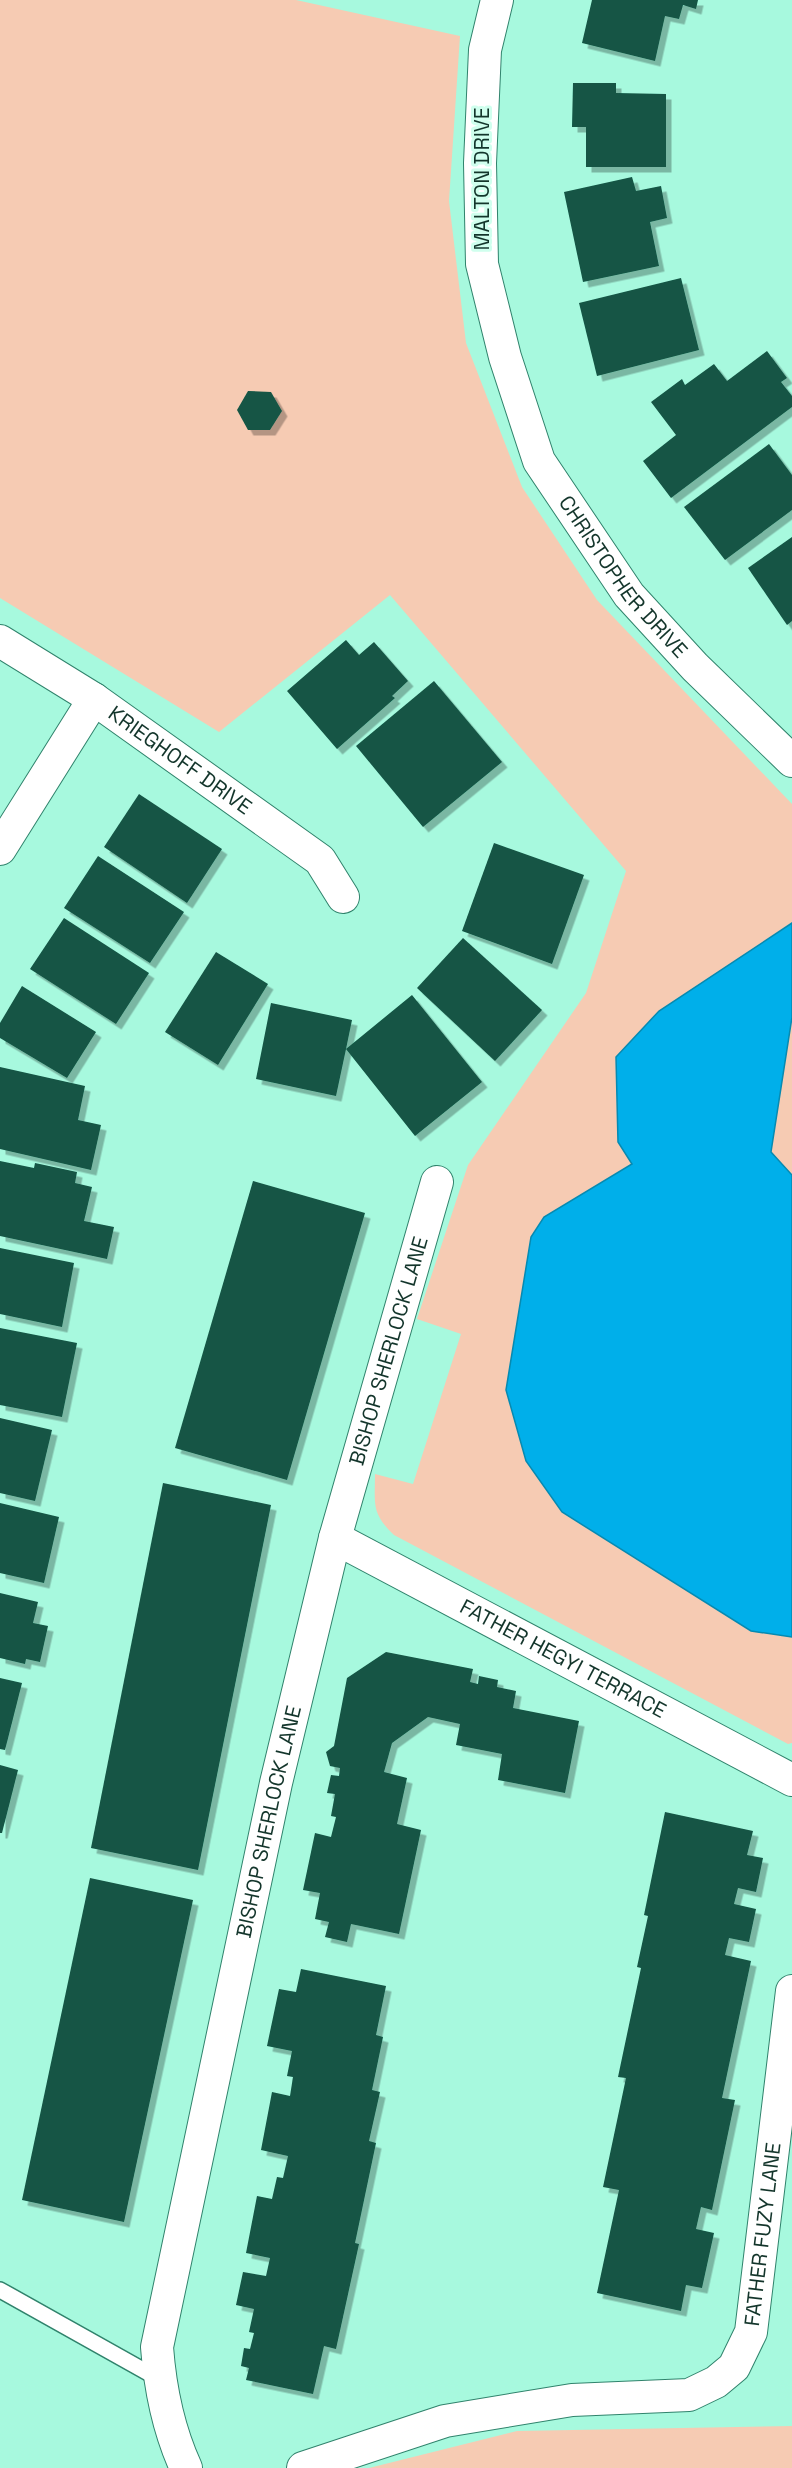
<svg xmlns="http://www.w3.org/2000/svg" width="792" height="2468" font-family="'Space Grotesk',sans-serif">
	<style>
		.green { fill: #f6cbb3 }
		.water { fill: #00afea; stroke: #068ab1; stroke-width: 1.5 }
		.building { fill: #135544; filter: url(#shadow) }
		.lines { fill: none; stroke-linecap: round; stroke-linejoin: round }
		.service-casing { stroke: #30836c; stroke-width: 18 }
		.minor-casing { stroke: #30836c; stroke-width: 34 }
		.service { stroke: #fff; stroke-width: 15 }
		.minor { stroke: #fff; stroke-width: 32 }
		.labels { text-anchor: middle; stroke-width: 6; stroke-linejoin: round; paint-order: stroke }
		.street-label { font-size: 21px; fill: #13352b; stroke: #d0ffee }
	</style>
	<defs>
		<filter id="shadow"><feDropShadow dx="5.5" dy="5.5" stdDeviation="0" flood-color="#0004"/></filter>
	</defs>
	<rect width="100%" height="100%" fill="#a7f9de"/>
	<g class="green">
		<path d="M0,0H296L460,36L449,201L466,343L522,487L597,600L792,804V1743L788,1744L394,1535C371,1513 375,1505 375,1474L413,1484L461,1334L417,1319L468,1165L586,993L626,871L390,595L219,732L0,598Z"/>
		<path d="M792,2426V2468H369L517,2431Z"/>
	</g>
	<path class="water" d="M792,923V1017L771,1152L792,1175V1637L751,1631L562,1512L526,1461L506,1390L531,1237L544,1217L632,1164L618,1142L616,1057L659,1011Z"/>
	<g class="building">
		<path d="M592,0H698L696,9L683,5L679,19L665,16L655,61L582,43Z"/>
		<path d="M573,83H616V93L666,94V167H586V127H572Z"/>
		<path d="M632,177L636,191L661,186L667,218L650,222L659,266L583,282L564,192Z"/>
		<path d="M681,278L699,350L597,376L579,303Z"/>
		<path d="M767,351L787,378L781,382L792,396V407L671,498L643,461L676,435L651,402L682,379L685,385L714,364L727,381Z"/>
		<path d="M248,391L271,392L282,411L270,430H248L237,410Z"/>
		<path d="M769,444L792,475V510L725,560L684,507Z"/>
		<path d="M792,537V621L787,625L748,568Z"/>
		<path d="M346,640L359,655L374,642L408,681L392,696L395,698L337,749L287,691Z"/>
		<path d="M434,681L502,762L423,827L356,746Z"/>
		<path d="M139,794L222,849L187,903L104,847Z"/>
		<path d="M494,843L584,875L552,964L462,931Z"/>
		<path d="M98,856L184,912L150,963L64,908Z"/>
		<path d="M64,918L149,973L116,1024L30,969Z"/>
		<path d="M463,938L542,1010L495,1061L417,988Z"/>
		<path d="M216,952L268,984L218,1065L165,1032Z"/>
		<path d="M22,986L96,1032L67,1078L0,1038V1023Z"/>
		<path d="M412,995L482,1082L415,1136L346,1049L336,1096L256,1079L271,1003L352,1020L346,1049Z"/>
		<path d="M0,1067L85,1086L78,1120L101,1125L91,1170L0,1149Z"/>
		<path d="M0,1161L34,1168L35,1163L77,1172L75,1183L92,1187L84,1221L114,1227L107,1259L0,1236Z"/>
		<path d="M253,1181L365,1213L287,1480L175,1448Z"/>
		<path d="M0,1248L74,1263L62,1327L0,1314Z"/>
		<path d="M0,1328L77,1343L62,1417L0,1405Z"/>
		<path d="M0,1418L52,1430L35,1501L0,1493Z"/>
		<path d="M163,1483L271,1505L198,1870L91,1848Z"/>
		<path d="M0,1503L59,1517L44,1583L0,1573Z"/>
		<path d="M0,1593L38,1602L33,1623L48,1626L40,1662L26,1659L25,1664L0,1658Z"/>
		<path d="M386,1652L473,1669L470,1682L478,1684L479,1676L498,1680L497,1687L516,1691L513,1708L579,1721L565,1793L498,1780L502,1754L456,1745L460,1724L428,1717L392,1743L384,1772L407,1778L397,1824L421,1830L399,1934L351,1924L347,1942L325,1937L329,1922L315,1919L320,1893L303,1890L315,1833L331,1837L336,1817L331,1816L335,1794L327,1793L331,1775L339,1776L340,1768L330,1766L326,1752L334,1746L347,1678Z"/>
		<path d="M0,1678L22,1683L5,1750L0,1749Z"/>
		<path d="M0,1765L18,1770L2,1833H0Z"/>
		<path d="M665,1812L753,1831L747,1855L763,1858L756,1892L738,1888L734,1904L756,1909L749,1942L729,1938L725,1955L751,1961L722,2098L735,2100L712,2210L701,2207L696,2229L714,2233L702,2288L686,2285L681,2311L597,2293L619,2190L603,2187L626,2078L618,2077L641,1968L637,1967L648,1916L644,1915Z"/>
		<path d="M90,1878L193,1900L124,2222L22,2200Z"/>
		<path d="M301,1969L386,1986L376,2035L383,2037L372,2090L380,2092L369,2141L376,2143L355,2243L359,2244L336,2349L324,2346L313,2394L246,2380L249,2368L241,2366L244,2348L250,2349L254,2333L249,2332L254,2309L236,2305L243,2272L266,2276L270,2258L246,2253L257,2196L272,2199L277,2177L283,2178L288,2156L261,2150L272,2092L290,2096L293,2077L287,2076L292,2051L267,2046L279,1989L296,1992Z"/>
	</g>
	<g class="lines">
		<defs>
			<path id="service" d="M0,2290L159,2379"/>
			<g id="minor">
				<path id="s1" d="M497,0L485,50L480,163L482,264L505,357L539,461L629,595L695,667L792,761"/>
				<path id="s2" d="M0,641L94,699L320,860L343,897"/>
				<path d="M0,849L94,699"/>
				<path id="s3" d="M335,1538L792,1780"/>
				<path id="s4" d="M186,2468C169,2431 160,2387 157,2347L276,1783L335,1538L437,1182"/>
				<path id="s5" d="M303,2468L445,2421L572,2400L689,2395L716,2382L734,2367L751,2332L792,1991"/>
			</g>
		</defs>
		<use href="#service" class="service-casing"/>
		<use href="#minor" class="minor-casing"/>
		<use href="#service" class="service"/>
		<use href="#minor" class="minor"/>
	</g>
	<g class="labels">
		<g class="street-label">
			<text transform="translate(482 179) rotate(-90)" y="7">MALTON DRIVE</text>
			<text dy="7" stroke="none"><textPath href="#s1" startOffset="614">CHRISTOPHER DRIVE</textPath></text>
			<text dy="7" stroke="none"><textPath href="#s2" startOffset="216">KRIEGHOFF DRIVE</textPath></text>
			<text dy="7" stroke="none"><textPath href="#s4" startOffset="1148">BISHOP SHERLOCK LANE</textPath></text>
			<text dy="7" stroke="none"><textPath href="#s3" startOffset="258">FATHER HEGYI TERRACE</textPath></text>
			<text dy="7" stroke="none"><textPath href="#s4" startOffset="662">BISHOP SHERLOCK LANE</textPath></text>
			<text dy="7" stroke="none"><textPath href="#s5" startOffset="586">FATHER FUZY LANE</textPath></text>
		</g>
	</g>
</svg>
